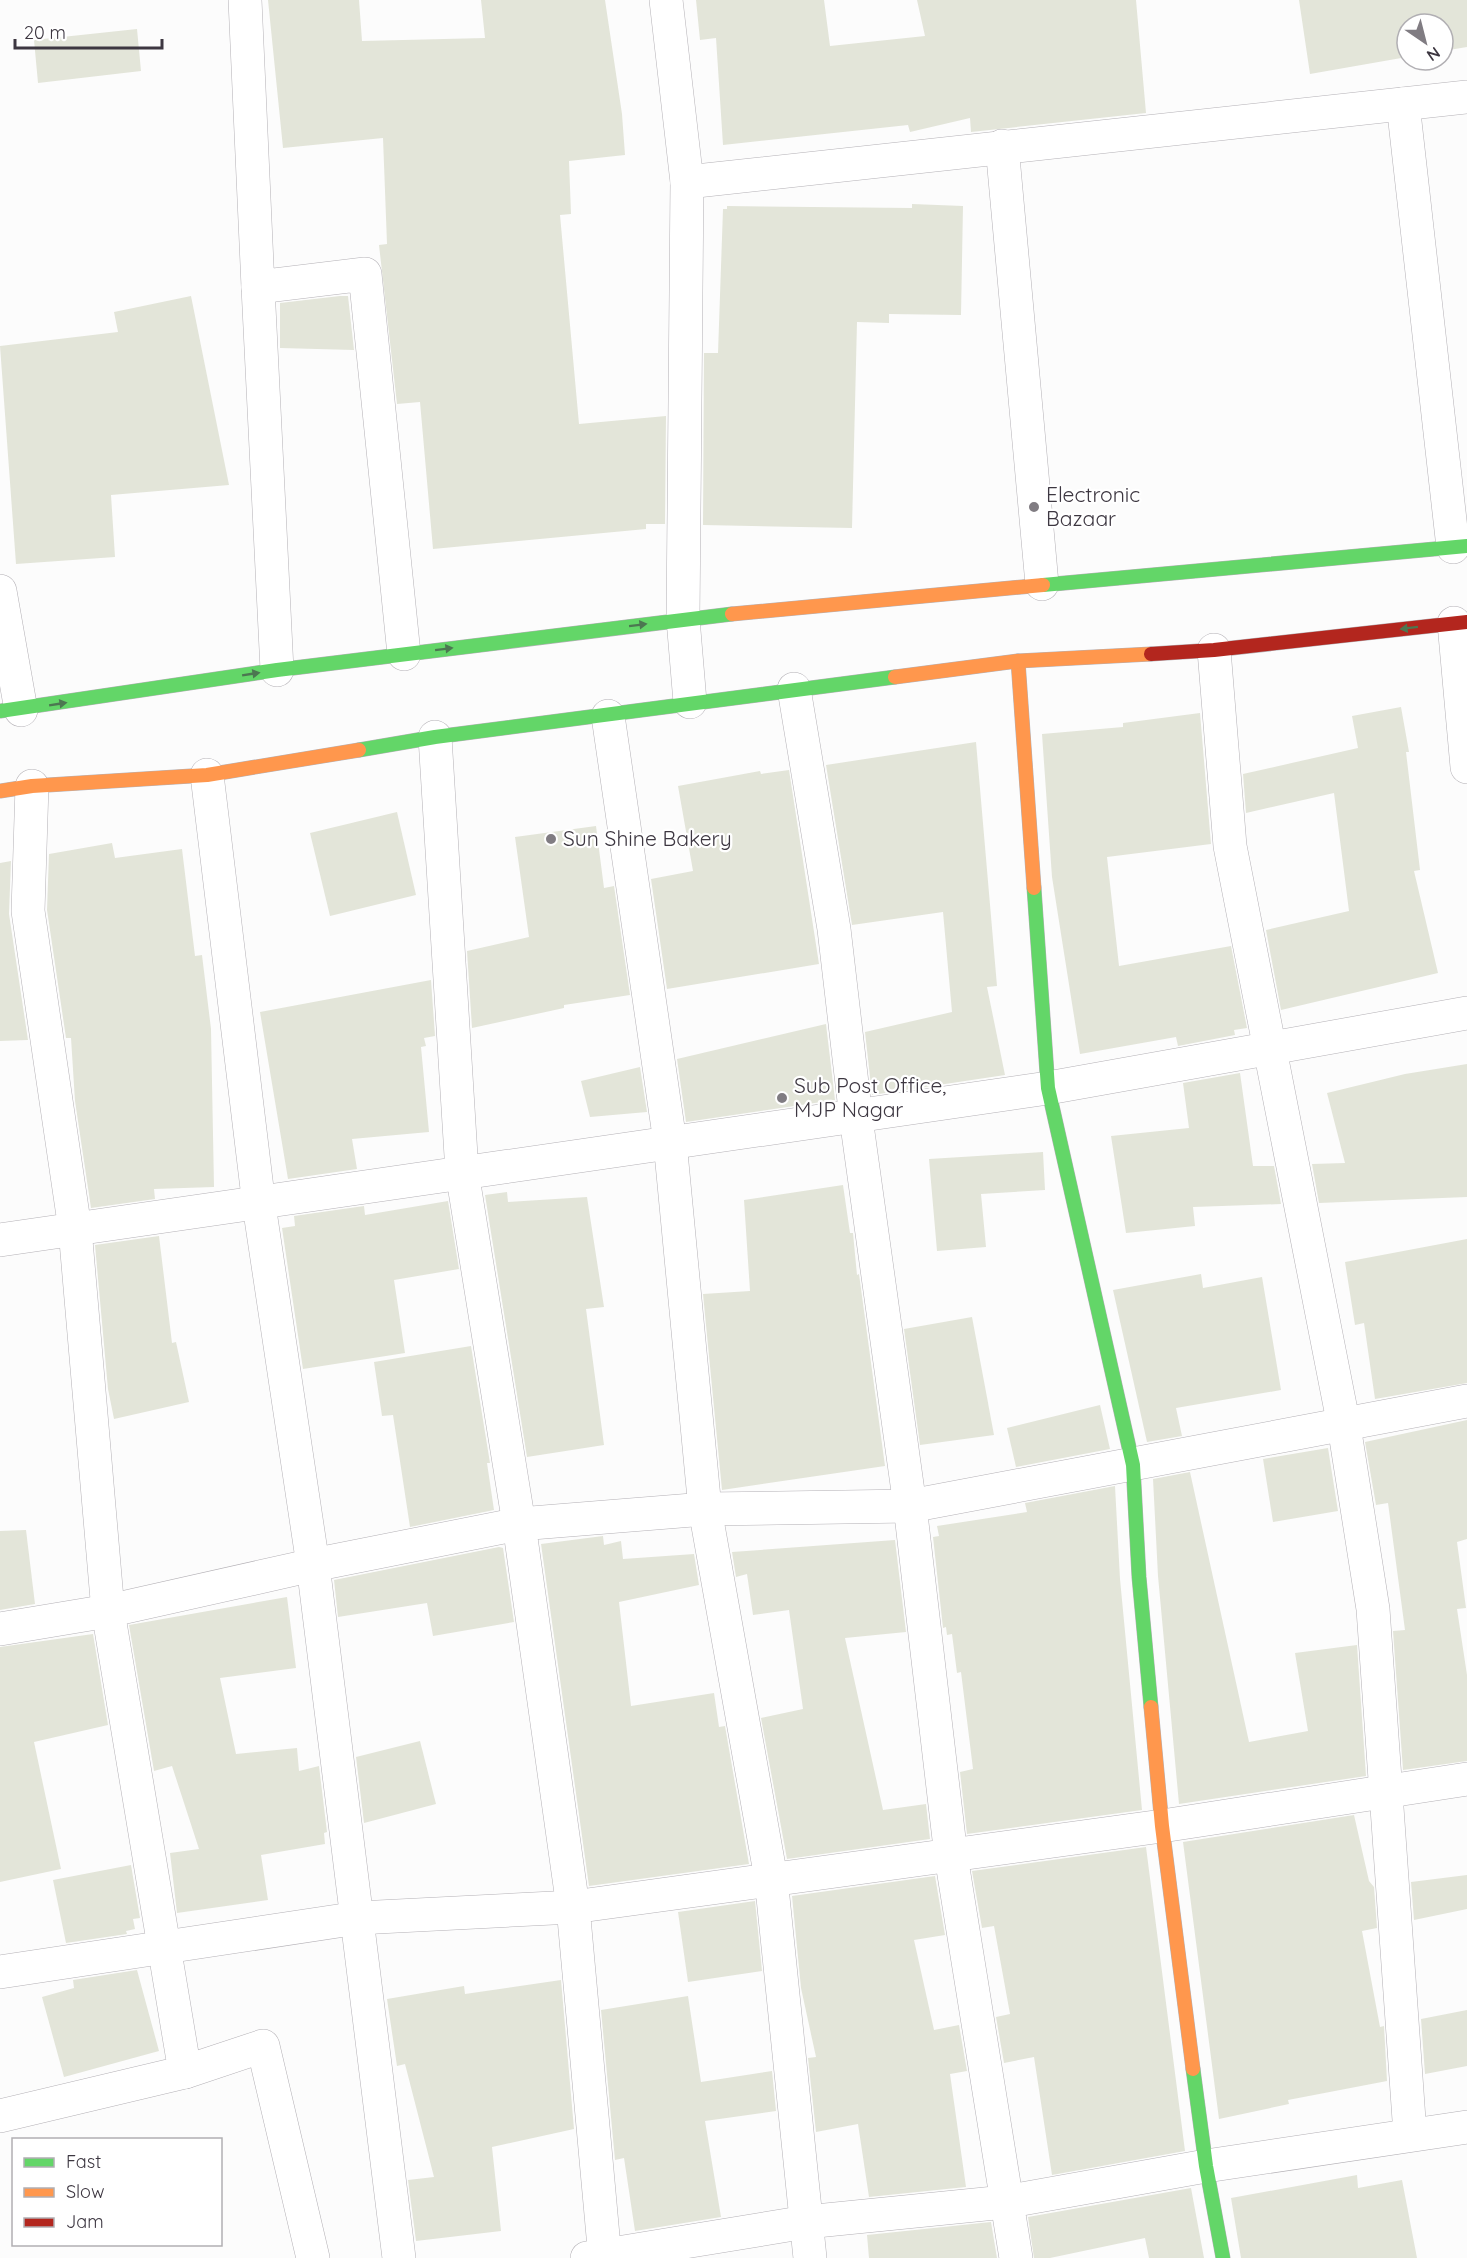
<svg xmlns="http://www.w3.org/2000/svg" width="1467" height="2258" font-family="Quicksand,sans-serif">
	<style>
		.building { fill: #e3e5d9 }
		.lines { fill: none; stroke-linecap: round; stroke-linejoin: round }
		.street-casing { stroke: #b4b1b6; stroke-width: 34 }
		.fast-casing { stroke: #b4b1b6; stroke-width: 15 }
		.slow-casing { stroke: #b4b1b6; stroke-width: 15 }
		.jam-casing { stroke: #b4b1b6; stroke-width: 15 }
		.street { stroke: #fff; stroke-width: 33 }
		.fast { stroke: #63d668; stroke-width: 14 }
		.slow { stroke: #ff974d; stroke-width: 14 }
		.jam { stroke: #b3261e; stroke-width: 14 }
		.oneway { fill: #4c7751 }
		.poi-dot { fill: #807c82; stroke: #fff; stroke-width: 2 }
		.labels { text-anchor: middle; stroke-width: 4.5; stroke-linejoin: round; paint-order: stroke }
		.poi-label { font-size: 21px; fill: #3d3741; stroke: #fff; text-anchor: start }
	</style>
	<rect width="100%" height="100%" fill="#fcfcfc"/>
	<g class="building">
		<path d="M268,0H359L362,41L485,38L481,0H605L622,114L625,155L569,161L571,214L560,215L579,424L666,416L665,524H646V529L433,549L420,402L397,404L379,245L387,244L383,138L283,148Z"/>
		<path d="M696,0H824L830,46L925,36L917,0H1136L1146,113L971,132L970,118L910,132L908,125L723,145L716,38L700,40Z"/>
		<path d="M1299,0H1467V47L1443,51V24H1407V57L1310,74Z"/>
		<path d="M137,29L141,71L38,83L34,40Z"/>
		<path d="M912,204L963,206L961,315L889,314V323L857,322L852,528L703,525L704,353H718L723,209H727V206L912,208Z"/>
		<path d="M191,296L229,485L111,495L115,557L16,564L0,346L118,332L114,312Z"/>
		<path d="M340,296H348L354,350L280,348V303Z"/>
		<path d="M1401,707L1409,752H1406L1420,870L1414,871L1438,973L1281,1010L1266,930L1349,911L1334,793L1246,813L1243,774L1358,748L1352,716Z"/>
		<path d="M1200,713L1211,844L1107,857L1119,966L1231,946L1247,1028L1234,1030L1235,1035L1178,1046L1176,1037L1080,1054L1052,877L1042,734L1123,727V723Z"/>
		<path d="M976,742L997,986L987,987L1005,1075L872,1095L865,1032L952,1012L943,912L852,925L826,765Z"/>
		<path d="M789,770L819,964L667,989L651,879L693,871L678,786L760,771L761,774Z"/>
		<path d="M397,812L416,895L330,916L310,833Z"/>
		<path d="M596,826L604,888L614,886L630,995L564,1005V1008L472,1028L467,951L529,937L515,837Z"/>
		<path d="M112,843L115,858L182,849L195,956L202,955L211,1029L214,1187L154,1189L155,1199L91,1208L75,1101L71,1038H66L47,910L49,854Z"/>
		<path d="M11,861L9,914L28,1040L0,1041V863Z"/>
		<path d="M431,980L435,1036L424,1038L426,1046L421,1047L429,1132L352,1139L357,1169L288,1179L260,1012Z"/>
		<path d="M826,1024L835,1100L686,1122L677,1059Z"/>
		<path d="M1467,1064V1197L1319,1203L1312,1164L1345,1163L1327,1093L1405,1074Z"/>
		<path d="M640,1067L647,1112L590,1117L581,1081Z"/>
		<path d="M1240,1073L1253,1166H1274L1281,1204L1193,1207L1195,1226L1126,1233L1111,1136L1189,1128L1183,1083Z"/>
		<path d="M1043,1152L1045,1190L981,1194L986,1247L937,1251L929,1159Z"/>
		<path d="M843,1185L850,1233H853L857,1275L859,1274L885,1466L722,1490L703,1294L750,1291L744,1200Z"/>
		<path d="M507,1192L508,1202L587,1197L604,1307L586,1309L604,1445L527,1457L485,1195Z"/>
		<path d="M448,1201L459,1269L394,1280L405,1353L303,1369L282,1228L295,1226L294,1216L364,1206L365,1215Z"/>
		<path d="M159,1236L172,1343L176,1342L189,1402L114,1419L108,1389L95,1245Z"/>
		<path d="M1467,1239V1383L1375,1399L1364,1323L1355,1325L1345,1262Z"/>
		<path d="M1201,1274L1203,1288L1262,1277L1281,1390L1176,1408L1182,1436L1147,1442L1113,1290Z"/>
		<path d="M972,1317L994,1435L920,1445L904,1329Z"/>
		<path d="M471,1346L490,1463H487L494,1510L410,1527L393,1415L382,1416L374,1362Z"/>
		<path d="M1100,1405L1110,1449L1016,1467L1007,1428Z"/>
		<path d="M1467,1420V1539L1457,1542L1466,1608L1457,1609L1467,1675V1761L1403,1770L1393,1631L1405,1630L1388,1503L1376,1505L1365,1442Z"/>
		<path d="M1328,1448L1338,1511L1273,1522L1263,1459Z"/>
		<path d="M1190,1472L1249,1742L1308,1731L1295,1653L1357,1645L1366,1776L1179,1804L1158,1576L1153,1479Z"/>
		<path d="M1115,1486L1120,1579L1142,1810L967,1834L960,1772L973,1769L961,1672L957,1673L952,1634L947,1635L946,1627L943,1628L933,1537L939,1536L937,1526L1027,1512L1025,1503Z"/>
		<path d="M26,1530L35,1604L0,1610V1531Z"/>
		<path d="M603,1536L604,1545L621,1541L623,1559L694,1554L699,1585L619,1602L631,1706L714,1693L719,1727L725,1726L749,1864L589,1886L541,1544Z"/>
		<path d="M895,1540L906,1632L845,1638L883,1810L926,1804L930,1839L787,1859L761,1718L803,1709L789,1610L753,1615L747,1574L736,1577L732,1552Z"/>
		<path d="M499,1547L503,1548L514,1622L433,1636L427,1603L338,1617L334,1580Z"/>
		<path d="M287,1597L296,1668L220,1678L236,1754L297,1748L299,1771L319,1766L327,1832L324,1833L325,1844L261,1855L268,1900L177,1913L170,1853L199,1849L172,1766L154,1771L129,1625Z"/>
		<path d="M93,1634L108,1725L34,1742L61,1869L0,1882V1647Z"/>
		<path d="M420,1741L436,1804L364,1823L356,1757Z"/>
		<path d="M1354,1815L1369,1881L1374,1887L1377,1928L1362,1931L1380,2027L1384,2026L1387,2081L1288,2100L1289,2104L1219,2119L1183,1842Z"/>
		<path d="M1146,1847L1185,2151L1052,2175L1034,2057L1004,2063L996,2017L1010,2014L994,1926L982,1928L972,1871Z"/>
		<path d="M131,1865L140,1918L133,1919L135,1929L126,1931L127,1934L66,1943L53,1880Z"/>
		<path d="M1467,1875V1909L1414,1920L1411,1882Z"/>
		<path d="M935,1876L945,1935L914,1940L934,2030L959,2025L967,2071L950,2074L966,2187L869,2197L858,2124L816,2132L808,2058L816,2057L801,1988L792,1896Z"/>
		<path d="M755,1901L762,1971L688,1982L678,1912Z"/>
		<path d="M137,1970L159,2051L64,2077L42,1997L74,1988L73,1980Z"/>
		<path d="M561,1980L574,2129L492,2147L501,2231L416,2241L408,2180L434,2177L405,2064L397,2066L387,1999L464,1986L465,1994Z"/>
		<path d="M688,1996L701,2082L772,2071L776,2111L705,2121L721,2217L635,2231L624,2158L615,2160L601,2010Z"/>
		<path d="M1467,2010V2066L1425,2074L1421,2019Z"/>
		<path d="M1357,2175L1358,2188L1402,2180L1417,2258H1241L1231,2198Z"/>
		<path d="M1191,2188L1204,2258H1149L1145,2238L1050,2258H1034L1028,2217Z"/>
		<path d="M991,2222L997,2258H869L867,2235Z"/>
	</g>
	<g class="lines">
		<defs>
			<g id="street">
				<path d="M245,0L258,287L365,274L404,654"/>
				<path d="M666,0L687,182L683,619L690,702"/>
				<path d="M1403,104L1453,547"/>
				<path d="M1002,146L1042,584"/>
				<path d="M687,182L1467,97"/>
				<path d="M258,287L277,670"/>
				<path d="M0,591L21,710"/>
				<path d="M1454,623L1467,767"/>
				<path d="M1214,650L1230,846L1344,1426L1373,1609L1410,2134"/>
				<path d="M794,689L834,929L856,1118L910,1506L951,1856L1016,2258"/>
				<path d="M608,716L670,1142L705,1509L771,1878L810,2258"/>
				<path d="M435,737L462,1172L519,1524L573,1907L605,2258"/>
				<path d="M207,775L259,1205L313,1565L399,2258"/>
				<path d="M32,786L28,911L75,1229L108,1611L185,2072L263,2046L313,2258"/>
				<path d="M0,1240L1048,1088L1467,1013"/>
				<path d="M0,1629L108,1611L313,1565L519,1524L705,1509L910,1506L1467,1401"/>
				<path d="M0,1972L358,1918L573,1907L1162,1826L1467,1779"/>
				<path d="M0,2116L185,2072"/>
				<path d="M587,2258L806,2222L1005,2202L1206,2166L1467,2127"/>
			</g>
			<g id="fast">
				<path d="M1043,585L1467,546"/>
				<path d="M0,711L277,670L732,614"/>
				<path d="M359,750L435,737L895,677"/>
				<path d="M1034,888L1048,1088L1133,1465L1139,1577L1151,1707"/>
				<path d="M1193,2069L1206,2166L1223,2258"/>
			</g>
			<g id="slow">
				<path d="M732,614L1043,585"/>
				<path d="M1018,661L1034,888"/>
				<path d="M895,677L1018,661L1151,654"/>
				<path d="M0,791L32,786L207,775L359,750"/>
				<path d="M1151,1707L1162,1826L1193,2069"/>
			</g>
			<path id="jam" d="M1151,654L1214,650L1467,622"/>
		</defs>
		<use href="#street" class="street-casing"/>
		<use href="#fast" class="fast-casing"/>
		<use href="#slow" class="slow-casing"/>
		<use href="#jam" class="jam-casing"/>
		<use href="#street" class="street"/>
		<use href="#fast" class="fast"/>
		<use href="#slow" class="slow"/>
		<use href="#jam" class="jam"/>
	</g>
	<defs><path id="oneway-solid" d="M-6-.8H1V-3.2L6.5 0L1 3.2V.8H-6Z" transform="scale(1.5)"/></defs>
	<g class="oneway">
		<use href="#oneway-solid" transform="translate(638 625) rotate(-7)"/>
		<use href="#oneway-solid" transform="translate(1409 628) rotate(173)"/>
		<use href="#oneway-solid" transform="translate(444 649) rotate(-7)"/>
		<use href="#oneway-solid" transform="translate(251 674) rotate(-9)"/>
		<use href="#oneway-solid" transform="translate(58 704) rotate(-9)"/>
	</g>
	<g class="poi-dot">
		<circle cx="1034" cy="507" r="6"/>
		<circle cx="551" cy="839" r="6"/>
		<circle cx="782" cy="1098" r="6"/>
	</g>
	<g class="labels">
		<g class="poi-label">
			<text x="1046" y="502">Electronic<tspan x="1046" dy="24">Bazaar</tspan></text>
			<text x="563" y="846">Sun Shine Bakery</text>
			<text x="794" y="1093">Sub Post Office,<tspan x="794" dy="24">MJP Nagar</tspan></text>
		</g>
	</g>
	<rect x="12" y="2138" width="210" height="108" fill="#ffffff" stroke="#b1afb3" stroke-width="1.5"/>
	<rect x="24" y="2158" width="30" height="9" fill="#63d668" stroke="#b1afb3" stroke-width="1.5"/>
	<text x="66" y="2168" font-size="18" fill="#3d3741">Fast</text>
	<rect x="24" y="2188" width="30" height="9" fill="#ff974d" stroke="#b1afb3" stroke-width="1.5"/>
	<text x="66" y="2198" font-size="18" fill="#3d3741">Slow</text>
	<rect x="24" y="2218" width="30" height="9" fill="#b3261e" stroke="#b1afb3" stroke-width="1.5"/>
	<text x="66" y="2228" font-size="18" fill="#3d3741">Jam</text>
	<g transform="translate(1425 42) rotate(145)"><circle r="28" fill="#ffffff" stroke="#b1afb3" stroke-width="1.5"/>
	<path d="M0-4.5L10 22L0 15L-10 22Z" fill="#807c82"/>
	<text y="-9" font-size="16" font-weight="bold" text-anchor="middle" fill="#3d3741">N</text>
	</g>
	<path d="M15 39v9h147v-9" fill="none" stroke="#3d3741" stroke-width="3"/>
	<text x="24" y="39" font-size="18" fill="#3d3741" stroke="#ffffff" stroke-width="4.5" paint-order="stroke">20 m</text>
</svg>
